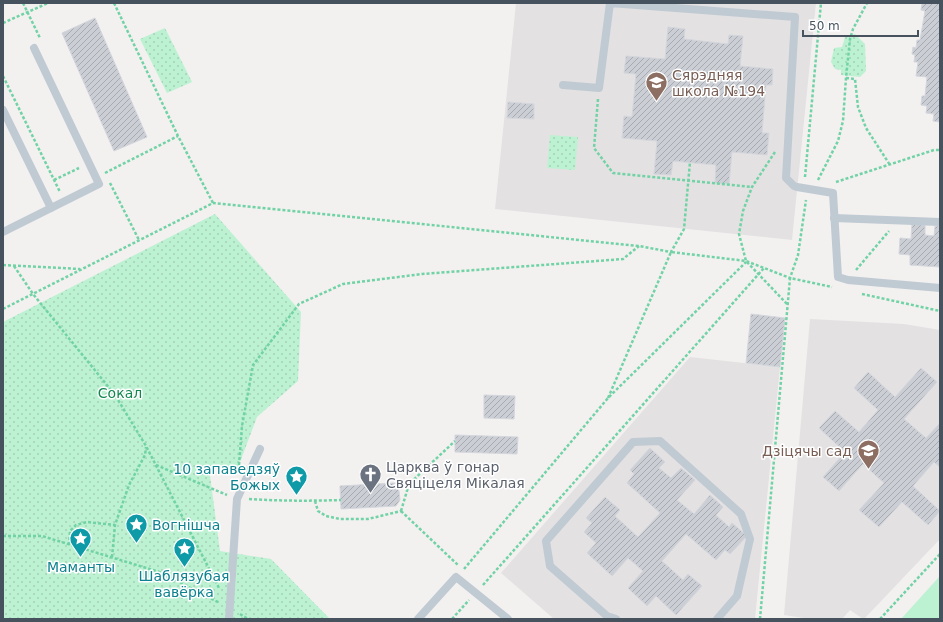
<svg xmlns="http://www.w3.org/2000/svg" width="943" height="622" font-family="'DejaVu Sans',sans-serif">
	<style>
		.education { fill: #e4e1e2 }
		.park { fill: url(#park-dots) }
		.pitch { fill: #bcf2d2 }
		.building { fill: url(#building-hatch); stroke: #d3d6dc }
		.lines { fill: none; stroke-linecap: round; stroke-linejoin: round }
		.path { stroke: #71d3a5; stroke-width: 2.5; stroke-dasharray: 3 2; stroke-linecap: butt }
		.lane { stroke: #c0cad3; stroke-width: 8 }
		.labels { text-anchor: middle; stroke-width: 3; stroke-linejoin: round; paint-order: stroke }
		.education-label { font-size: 14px; fill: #785e54; stroke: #fff; text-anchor: start }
		.park-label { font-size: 14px; fill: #11864e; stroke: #fff }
		.worship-label { font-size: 14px; fill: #5b616d; stroke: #fff; text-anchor: start }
		.culture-label { font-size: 14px; fill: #0d838f; stroke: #fff }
	</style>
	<defs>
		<pattern id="park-dots" width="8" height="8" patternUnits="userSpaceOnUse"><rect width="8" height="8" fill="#bcf2d2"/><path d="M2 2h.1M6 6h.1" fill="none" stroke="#a3d1b7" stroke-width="1.8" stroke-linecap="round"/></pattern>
		<pattern id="building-hatch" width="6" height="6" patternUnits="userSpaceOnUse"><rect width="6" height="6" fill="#cbcfd5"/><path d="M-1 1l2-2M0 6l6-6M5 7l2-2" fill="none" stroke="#a7abb0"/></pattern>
	</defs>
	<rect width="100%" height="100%" fill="#f3f0f0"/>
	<g class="education">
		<path d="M516,3H816L792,240L495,209Z"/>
		<path d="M810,319L904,324L940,330V539L864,619H863L850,610L842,619H810L784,615Z"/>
		<path d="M690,357L780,367L755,619H554L501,573Z"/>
	</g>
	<g class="park">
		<path d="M165,28L192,82L167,93L140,39Z"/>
		<path d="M855,34L865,44L866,71L860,77L841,75V70L835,69L831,62L834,48L842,47L845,37Z"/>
		<path d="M550,135L578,137L575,170L547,168Z"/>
		<path d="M215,214L301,312L298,381L257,417L237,470L209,468L220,551L271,559L330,619H3V322Z"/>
	</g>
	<path class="pitch" d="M939,577L940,578V619H901Z"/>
	<g class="building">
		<path d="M922,3H940V122L933,121L934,114L926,113L927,106L921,105L922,96H925L927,77L916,76L918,62H914L915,55L912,54L913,47L916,48L917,40H920L925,11L921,10Z"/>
		<path d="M95,18L147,137L114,151L62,33Z"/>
		<path d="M668,27L685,29L684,39L728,44L729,35L743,36L740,66L773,69L772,85H766L762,133H769L767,155L732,152L729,184L715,183L716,165L673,161L671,175L654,174L657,141L622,138L624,116L632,117L636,74L624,73L626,56L665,59Z"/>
		<path d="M508,102L534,104V119L507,118Z"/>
		<path d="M912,224L925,225V235L934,236L935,226H940V267L910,265V255L899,254L900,238L911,239Z"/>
		<path d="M751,314L785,318L780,367L746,363Z"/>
		<path d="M921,368L937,382L904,419L926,438L940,423V467L934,462L913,486L940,511L928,525L902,502L879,527L859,510L884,483L863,464L839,491L823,477L845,452L819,428L835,411L859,432L878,410L854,388L868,372L895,397Z"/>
		<path d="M484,395L515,396L514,419L484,418Z"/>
		<path d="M455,435L518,437L517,454L455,452Z"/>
		<path d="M650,448L665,462L659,468L671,478L681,468L695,480L677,500L694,514L710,495L723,507L716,515L729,527L732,523L747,536L730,554L725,550L716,560L686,534L662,561L683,580L688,574L702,586L676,615L656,596L647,606L628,588L643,571L628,558L612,576L587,553L596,543L584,532L592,523L586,518L605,497L620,510L615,516L638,537L660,513L627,483L634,474L630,470Z"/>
		<path d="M395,483L399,491L400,500L396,506L341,509L340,486Z"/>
	</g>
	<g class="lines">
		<g class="path">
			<path d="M23,3L40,38"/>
			<path d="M114,3L178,136L213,203"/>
			<path d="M3,23L48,3"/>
			<path d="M3,76L60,192"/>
			<path d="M846,78L855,79L858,107L866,128L890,165"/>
			<path d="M598,99L594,148L613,173L752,187"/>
			<path d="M775,152L752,187L743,211L739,234L746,261L787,304"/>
			<path d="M105,173L178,136"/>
			<path d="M805,177L821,3"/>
			<path d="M54,180L79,168"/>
			<path d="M818,180L838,141L843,121L846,78L850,39L853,29L867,3"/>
			<path d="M836,182L934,150H940"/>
			<path d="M110,183L139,240"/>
			<path d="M3,265L80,269"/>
			<path d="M14,266L33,294L115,395L146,446L219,588"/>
			<path d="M856,270L889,231"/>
			<path d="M862,294L940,311"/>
			<path d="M3,309L213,203L639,246L671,252L684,229L690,162"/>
			<path d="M608,398L671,252L746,261L790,278L798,255L806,200"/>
			<path d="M156,465L227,495"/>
			<path d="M239,465L242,426L253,365L299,304L343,284L422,274L623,259L639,246"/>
			<path d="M249,499C280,501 310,501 341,500"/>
			<path d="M315,501L318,511L326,516L340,519H368L401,511"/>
			<path d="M401,511L459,566"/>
			<path d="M401,511L409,484L455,441"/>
			<path d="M3,536H42L166,574L194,590L220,603"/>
			<path d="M69,545L70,531L76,525L87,522L115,525"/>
			<path d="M112,557L115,525L129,485L145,455L146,447"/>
			<path d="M464,569L608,398L746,262"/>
			<path d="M483,585L764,268"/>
			<path d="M240,614L248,619"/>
			<path d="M452,619L469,600"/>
			<path d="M760,619L790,278L832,287"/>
			<path d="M880,619L940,554"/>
		</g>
		<g class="lane">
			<path d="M563,85L599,88L610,3L795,17L786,178L794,186L797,187L833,193L838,277L848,280L940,288"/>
			<path d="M3,110L51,208"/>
			<path d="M834,218L940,222"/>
			<path d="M3,232L99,184L34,48"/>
			<path d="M229,619L237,499L260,449"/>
			<path d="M418,619L456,577L508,619"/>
			<path d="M616,619L607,616L550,566L546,541L633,442L660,441L741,514L750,539L737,596L717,619"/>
		</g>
	</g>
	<defs>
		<symbol id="school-pin" viewBox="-11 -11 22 30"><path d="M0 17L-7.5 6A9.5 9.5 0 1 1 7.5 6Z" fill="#8d6e63" stroke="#fff"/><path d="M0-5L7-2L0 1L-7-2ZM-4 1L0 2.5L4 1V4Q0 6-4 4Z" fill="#fff"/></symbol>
		<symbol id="church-pin" viewBox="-11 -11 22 30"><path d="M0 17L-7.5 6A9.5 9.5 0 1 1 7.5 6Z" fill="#6b7280" stroke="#fff"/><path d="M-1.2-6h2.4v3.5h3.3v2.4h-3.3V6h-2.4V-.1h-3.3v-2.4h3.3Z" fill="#fff"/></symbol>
		<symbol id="sight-pin" viewBox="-11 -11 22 30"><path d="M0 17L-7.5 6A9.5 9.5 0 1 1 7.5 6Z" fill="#0f9aa8" stroke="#fff"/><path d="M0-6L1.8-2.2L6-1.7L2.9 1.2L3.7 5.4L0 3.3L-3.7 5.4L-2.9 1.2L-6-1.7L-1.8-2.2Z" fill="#fff"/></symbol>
	</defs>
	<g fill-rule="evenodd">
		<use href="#school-pin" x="644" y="70" width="25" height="34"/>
		<use href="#school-pin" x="856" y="438" width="25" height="34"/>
		<use href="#church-pin" x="358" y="462" width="25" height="34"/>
		<use href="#sight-pin" x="284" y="464" width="25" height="34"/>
		<use href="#sight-pin" x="124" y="512" width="25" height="34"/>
		<use href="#sight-pin" x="68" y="526" width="25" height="34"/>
		<use href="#sight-pin" x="172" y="536" width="25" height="34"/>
	</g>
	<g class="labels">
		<g class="education-label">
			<text x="672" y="80">Сярэдняя<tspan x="672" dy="16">школа №194</tspan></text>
			<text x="852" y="456" text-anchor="end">Дзіцячы сад</text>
		</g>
		<g class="park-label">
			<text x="120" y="398">Сокал</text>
		</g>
		<g class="worship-label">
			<text x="386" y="472">Царква ў гонар<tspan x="386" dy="16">Свяціцеля Мікалая</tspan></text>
		</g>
		<g class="culture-label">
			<text x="280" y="474" text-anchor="end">10 запаведзяў<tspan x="280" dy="16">Божых</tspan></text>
			<text x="152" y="530" text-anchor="start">Вогнішча</text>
			<text x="81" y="572">Маманты</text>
			<text x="184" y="581">Шаблязубая<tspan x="184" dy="16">вавёрка</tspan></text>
		</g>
	</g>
	<rect width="943" height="622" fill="none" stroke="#46535f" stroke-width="8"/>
	<path d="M803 30v6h115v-6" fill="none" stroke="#46535f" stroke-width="2"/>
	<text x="809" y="30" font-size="12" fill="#46535f" stroke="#ffffff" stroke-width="3" paint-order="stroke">50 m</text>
</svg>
